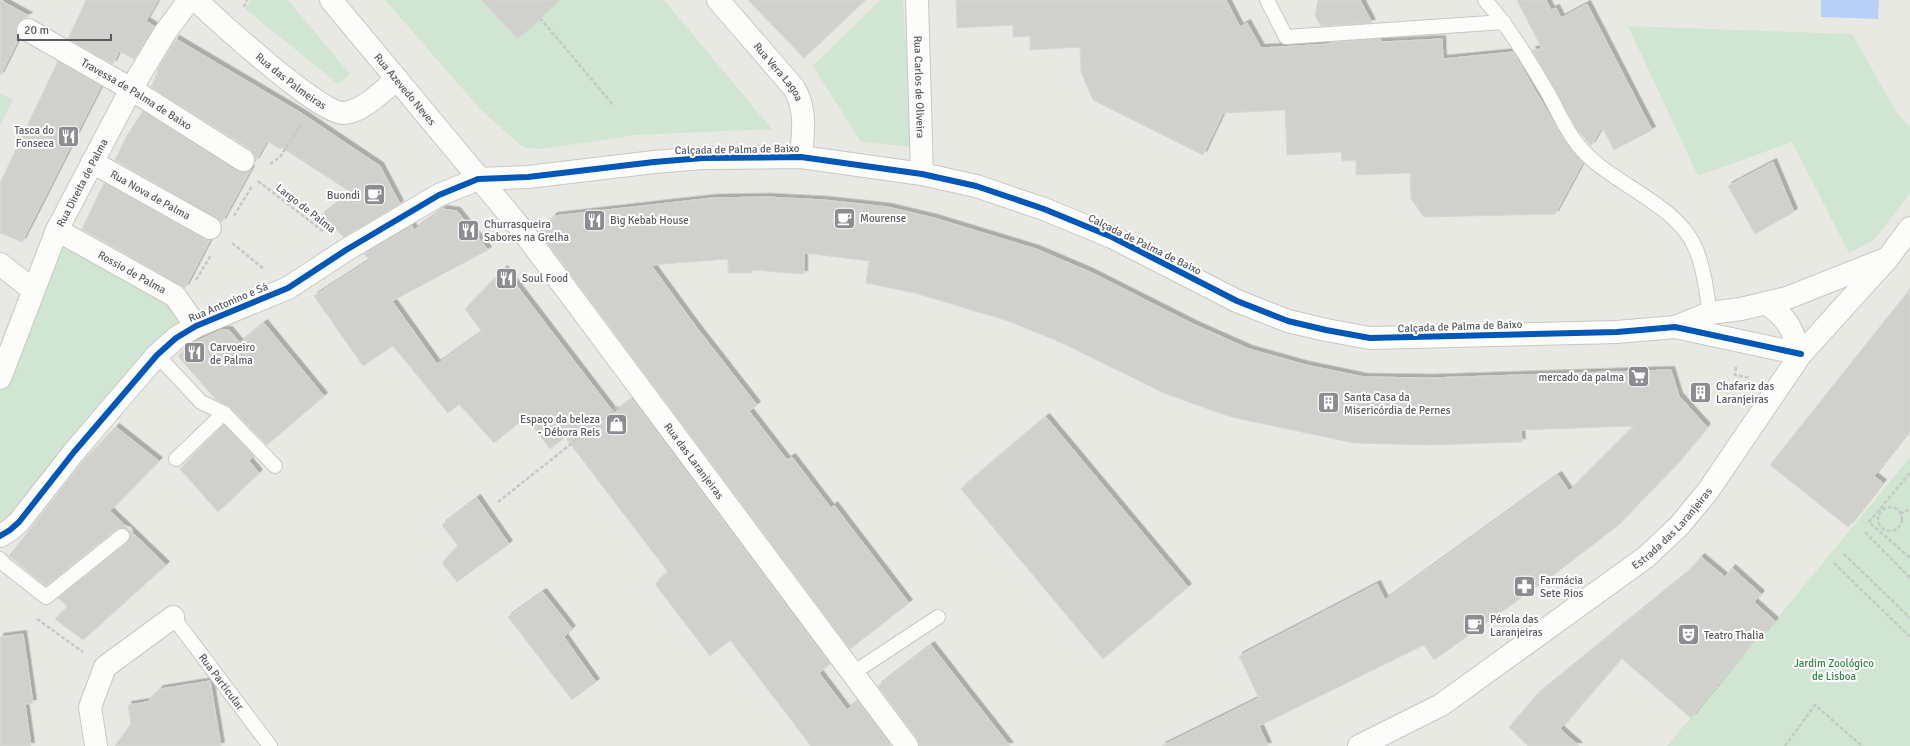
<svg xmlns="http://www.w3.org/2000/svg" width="1910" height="746" font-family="Signika,sans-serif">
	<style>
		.green { fill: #d1e6d2 }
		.water { fill: #b6d0f6 }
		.building { fill: #d0d0cd; stroke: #d8d8d3; filter: url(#shadow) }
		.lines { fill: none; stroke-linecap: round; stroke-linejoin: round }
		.service-casing { stroke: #c7c7c6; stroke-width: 16 }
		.minor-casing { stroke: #c7c7c6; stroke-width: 24 }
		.secondary-casing { stroke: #c5c5c5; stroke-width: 24 }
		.path { stroke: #c4cac7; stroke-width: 2.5; stroke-dasharray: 4 2; stroke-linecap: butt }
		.service { stroke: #fcfcfb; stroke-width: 14 }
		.minor { stroke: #fcfcfb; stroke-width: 22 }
		.secondary { stroke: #fcfcfb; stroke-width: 22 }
		.cycleway-casing { stroke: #fff; stroke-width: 8 }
		.cycleway { stroke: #0057b8; stroke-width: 6 }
		.labels { text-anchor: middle; stroke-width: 4; stroke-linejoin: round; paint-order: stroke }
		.street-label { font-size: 11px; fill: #5a5c62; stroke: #fff }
		.poi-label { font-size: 11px; fill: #5a5c62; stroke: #fff; text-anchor: start }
		.park-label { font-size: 11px; fill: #368546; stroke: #fff }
	</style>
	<defs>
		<filter id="shadow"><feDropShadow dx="3.5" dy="-3.5" stdDeviation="0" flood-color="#0004"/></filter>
	</defs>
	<rect width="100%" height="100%" fill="#e9e9e4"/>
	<g class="green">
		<path d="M250,0H288L350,74L338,84L245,9Z"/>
		<path d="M385,0H481L518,39L559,0H664L772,129L636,135L541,149L526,148L519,144L481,110Z"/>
		<path d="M880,0H903L913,147L861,142L813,66Z"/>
		<path d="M1628,26L1852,34L1897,113L1910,127V193L1874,240L1849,253L1792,142L1698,176Z"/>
		<path d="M0,93L13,100L0,126Z"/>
		<path d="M57,230L196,326L0,536V378Z"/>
		<path d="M1910,457V746H1667L1728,673L1775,621Z"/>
	</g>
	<path class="water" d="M1821,0H1879L1878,19L1821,17Z"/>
	<g class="building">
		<path d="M0,0L29,16L21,19L17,24L16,30L19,38L0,76Z"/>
		<path d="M86,0H158L146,21L154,26L134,59L119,51L113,64L68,39Z"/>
		<path d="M481,0H559L518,39Z"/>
		<path d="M748,0H865L804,58Z"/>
		<path d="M956,0H1226L1240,27L1247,23L1261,48L1331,44L1330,42L1380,39L1382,42L1442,39L1443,59L1513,52L1562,137L1583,162L1555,214L1424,217L1411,199L1410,173L1356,175V160L1342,161L1341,152L1287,155L1285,110L1223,113L1203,155L1093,100L1081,72L1080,47L1030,50V36L1013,37V25L957,28Z"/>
		<path d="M1318,0H1360L1372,23L1321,26L1315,16Z"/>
		<path d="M1517,0H1546L1551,10L1556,8L1561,18L1587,4L1652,130L1614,150L1602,127L1591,146L1576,128L1532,50L1542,49Z"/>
		<path d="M176,39L301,113L380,166L400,204L344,237L321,216L352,193L281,147L280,149L267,141L255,162L254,155L250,149L151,87L158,71L157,70Z"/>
		<path d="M58,61L101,86L22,242L0,233V183Z"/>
		<path d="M143,111L236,171L243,172L251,169L222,222L115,160L126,137Z"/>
		<path d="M1773,162L1794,212L1755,234L1728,186Z"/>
		<path d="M104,183L204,239L210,240L185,288L82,229Z"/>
		<path d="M767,197L824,200L888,207L934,218L1036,249L1090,272L1195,325L1249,349L1306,365L1364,377L1430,378L1671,370L1679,396L1707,427L1673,468L1616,527L1552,576L1434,660L1424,645L1259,726L1268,746H1162L1259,698L1239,656L1377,584L1385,600L1558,475L1569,491L1634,426L1521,430L1522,442L1430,445L1354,443L1231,417L1166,394L1060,342L1008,321L915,293L866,283L869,261L804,253V274L752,270V273H728V259L651,265L697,328L757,405L749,411L787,460L792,457L831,508L834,505L909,603L850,649L539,232L554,216L712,198Z"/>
		<path d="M443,209L457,211L488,250L392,301L437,364L482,332L465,309L504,269L614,413L632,399L830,664L819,673L847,710L858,701L891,746H811L730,640L710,656L655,584L668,572L565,437L550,449L526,417L494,443L459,404L448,413L393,346L363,366L314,296L370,260L364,254L412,226L414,230Z"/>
		<path d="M1910,289V430L1874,476L1883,483L1848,527L1770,465Z"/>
		<path d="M264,323L324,396L267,445L230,407L216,400L178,356L189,345L221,330H229L240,343Z"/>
		<path d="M1046,417L1188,587L1103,659L961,489Z"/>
		<path d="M224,425L254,456L249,461L259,473L218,512L180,469Z"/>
		<path d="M116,427L159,461L110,511L166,565L83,640L55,619L68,607L58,598L127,543L130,535L128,530L121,528L117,529L46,586L9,556L84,460Z"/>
		<path d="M477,498L509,544L457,582L442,563L458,546L442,525Z"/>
		<path d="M1701,557L1725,577L1732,568L1761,594L1754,602L1775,621L1759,639L1757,637L1691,718L1621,658L1560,729L1579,746H1528L1509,727L1536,696L1686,574Z"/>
		<path d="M543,592L572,629L564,637L596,682L572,700L508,617Z"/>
		<path d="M23,634L33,703L25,704L31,746H0V637Z"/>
		<path d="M931,645L966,690L1010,746H919L917,739L878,686Z"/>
		<path d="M210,681L221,746H115L131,724L128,705L147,702L160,689Z"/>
	</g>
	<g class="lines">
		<defs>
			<g id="service">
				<path d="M1267,0L1286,37L1504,22"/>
				<path d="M1485,0C1510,28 1529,61 1548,93C1558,111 1565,129 1578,145C1608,183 1674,202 1694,245C1704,266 1706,290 1710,313"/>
				<path d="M157,355L201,402L224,413"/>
				<path d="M176,459L224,413L275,466"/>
				<path d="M0,559L4,564L46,597L122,536"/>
				<path id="s1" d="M173,617L270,746"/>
				<path d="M853,673L938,617"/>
			</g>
			<g id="minor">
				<path id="s2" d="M196,0C217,20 320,114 343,113C363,112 382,91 397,79"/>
				<path id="s3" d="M331,0L519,226L907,746"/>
				<path id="s4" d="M718,0L794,88C807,110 803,133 801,157"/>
				<path id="s5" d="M917,0L922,174"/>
				<path id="s6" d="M28,30L131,89L243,160"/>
				<path id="s7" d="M92,162L210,228"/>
				<path id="s8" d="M57,230L175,296L196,326"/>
				<path d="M0,264L33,290"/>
				<path d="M1767,304C1790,320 1791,329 1801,354"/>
				<path d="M1675,327L1710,313L1741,309L1787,298L1888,258"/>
				<path id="s9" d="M0,378L57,230L131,89L164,34L189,0"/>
				<path d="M0,536L10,530L19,522L74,452L157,355L176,338L196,326L288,288L346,250L439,195L478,179L528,177L654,162L703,158L801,157L922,174L976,186L1044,209L1112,237L1237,301L1288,321L1326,330L1370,338L1617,332L1675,327L1801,354"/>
				<path d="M96,746L90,707L105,667L173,617"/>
			</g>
			<g id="secondary">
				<path id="s10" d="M1359,746L1441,705L1646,557L1679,526L1708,491L1801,354L1888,258L1910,228"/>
			</g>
		</defs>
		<use href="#service" class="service-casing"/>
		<use href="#minor" class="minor-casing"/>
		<use href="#secondary" class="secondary-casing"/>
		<g class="path">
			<path d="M244,7L247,0"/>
			<path d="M540,18L614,106"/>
			<path d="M270,164L280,157L302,123"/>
			<path d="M258,181L324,232"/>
			<path d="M234,216L252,186"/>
			<path d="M232,243L264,269"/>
			<path d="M196,280L211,255"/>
			<path d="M1736,367L1735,375L1751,378"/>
			<path d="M1910,473L1869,522L1910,558"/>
			<path d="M498,502L620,405"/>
			<circle cx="1890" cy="519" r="12"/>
			<path d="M1900,514L1910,509"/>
			<path d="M1865,532L1910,578"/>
			<path d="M1844,554L1910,618"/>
			<path d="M1834,563L1910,637"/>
			<path d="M37,619L83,652"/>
			<path d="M1785,746L1815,705L1862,746"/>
		</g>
		<use href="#service" class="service"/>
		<use href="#minor" class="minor"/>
		<use href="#secondary" class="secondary"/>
		<defs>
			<path id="cycleway" d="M0,536L10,530L19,522L74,452L157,355L176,338L196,326L288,288L346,250L439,195L478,179L528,177L654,162L703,158L801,157L922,174L976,186L1044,209L1112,237L1237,301L1288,321L1326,330L1370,338L1617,332L1675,327L1801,354"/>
		</defs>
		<use href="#cycleway" class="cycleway-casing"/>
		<use href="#cycleway" class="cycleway"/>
	</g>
	<defs>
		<symbol id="restaurant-square" viewBox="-11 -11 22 22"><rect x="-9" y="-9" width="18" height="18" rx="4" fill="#8c8d90" stroke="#fff"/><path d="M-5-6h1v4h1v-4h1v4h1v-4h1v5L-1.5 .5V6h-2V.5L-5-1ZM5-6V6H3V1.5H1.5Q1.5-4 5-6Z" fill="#fff"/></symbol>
		<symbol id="cafe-square" viewBox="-11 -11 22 22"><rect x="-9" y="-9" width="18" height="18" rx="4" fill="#8c8d90" stroke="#fff"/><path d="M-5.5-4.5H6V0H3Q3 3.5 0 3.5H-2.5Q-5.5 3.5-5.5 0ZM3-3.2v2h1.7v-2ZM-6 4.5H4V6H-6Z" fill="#fff"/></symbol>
		<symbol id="supermarket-square" viewBox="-11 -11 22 22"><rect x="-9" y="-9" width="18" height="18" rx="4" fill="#8c8d90" stroke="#fff"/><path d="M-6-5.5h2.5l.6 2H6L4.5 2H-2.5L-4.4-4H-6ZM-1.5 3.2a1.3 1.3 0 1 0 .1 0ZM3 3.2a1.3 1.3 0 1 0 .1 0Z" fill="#fff"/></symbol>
		<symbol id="building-square" viewBox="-11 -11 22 22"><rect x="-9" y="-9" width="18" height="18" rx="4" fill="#8c8d90" stroke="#fff"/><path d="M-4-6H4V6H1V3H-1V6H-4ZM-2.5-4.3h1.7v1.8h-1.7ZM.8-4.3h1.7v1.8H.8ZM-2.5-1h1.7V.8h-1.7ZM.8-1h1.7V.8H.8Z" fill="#fff"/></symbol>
		<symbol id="shop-square" viewBox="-11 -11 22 22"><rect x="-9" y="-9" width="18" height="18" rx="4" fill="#8c8d90" stroke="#fff"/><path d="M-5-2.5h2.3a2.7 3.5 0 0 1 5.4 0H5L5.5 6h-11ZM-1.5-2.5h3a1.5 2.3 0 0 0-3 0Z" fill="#fff"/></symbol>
		<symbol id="pharmacy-square" viewBox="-11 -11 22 22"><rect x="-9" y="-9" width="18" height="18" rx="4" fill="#8c8d90" stroke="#fff"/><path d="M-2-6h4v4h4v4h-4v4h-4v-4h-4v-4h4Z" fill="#fff"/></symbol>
		<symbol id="theatre-square" viewBox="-11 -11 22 22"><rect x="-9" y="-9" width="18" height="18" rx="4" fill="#8c8d90" stroke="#fff"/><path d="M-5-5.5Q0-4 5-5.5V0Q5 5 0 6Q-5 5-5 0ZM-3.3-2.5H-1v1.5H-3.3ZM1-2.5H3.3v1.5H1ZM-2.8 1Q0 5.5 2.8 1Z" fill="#fff"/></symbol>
	</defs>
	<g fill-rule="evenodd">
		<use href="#restaurant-square" x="56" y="124" width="25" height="25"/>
		<use href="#cafe-square" x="362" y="182" width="25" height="25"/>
		<use href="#cafe-square" x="832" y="206" width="25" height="25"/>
		<use href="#restaurant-square" x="582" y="208" width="25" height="25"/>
		<use href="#restaurant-square" x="456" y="218" width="25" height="25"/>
		<use href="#restaurant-square" x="494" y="266" width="25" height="25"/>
		<use href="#restaurant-square" x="182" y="340" width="25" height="25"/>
		<use href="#supermarket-square" x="1626" y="364" width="25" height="25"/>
		<use href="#building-square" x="1688" y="380" width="25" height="25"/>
		<use href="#building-square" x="1316" y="390" width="25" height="25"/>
		<use href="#shop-square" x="604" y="412" width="25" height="25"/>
		<use href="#pharmacy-square" x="1512" y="574" width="25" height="25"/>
		<use href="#cafe-square" x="1462" y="612" width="25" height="25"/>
		<use href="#theatre-square" x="1676" y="622" width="25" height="25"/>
	</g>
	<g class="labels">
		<g class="street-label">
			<text dy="4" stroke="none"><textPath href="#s4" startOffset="94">Rua Vera Lagoa</textPath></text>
			<text dy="4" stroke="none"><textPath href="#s2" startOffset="125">Rua das Palmeiras</textPath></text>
			<text dy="4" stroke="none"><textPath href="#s5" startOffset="87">Rua Carlos de Oliveira</textPath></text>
			<text dy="4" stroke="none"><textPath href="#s3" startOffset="116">Rua Azevedo Neves</textPath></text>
			<text dy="4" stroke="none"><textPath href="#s6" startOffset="126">Travessa de Palma de Baixo</textPath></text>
			<text transform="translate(737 149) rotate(-1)" y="4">Calçada de Palma de Baixo</text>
			<text dy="4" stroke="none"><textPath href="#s9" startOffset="212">Rua Direita de Palma</textPath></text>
			<text dy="4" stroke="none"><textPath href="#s7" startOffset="67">Rua Nova de Palma</textPath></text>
			<text transform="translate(306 208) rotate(38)" y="4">Largo de Palma</text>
			<text transform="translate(1145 244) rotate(26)" y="4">Calçada de Palma de Baixo</text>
			<text dy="4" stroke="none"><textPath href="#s8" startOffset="86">Rossio de Palma</textPath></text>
			<text transform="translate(228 302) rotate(-23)" y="4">Rua Antonino e Sá</text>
			<text transform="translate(1460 326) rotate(-2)" y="4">Calçada de Palma de Baixo</text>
			<text dy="4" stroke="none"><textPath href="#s3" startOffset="587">Rua das Laranjeiras</textPath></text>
			<text dy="4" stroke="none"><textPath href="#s10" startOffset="383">Estrada das Laranjeiras</textPath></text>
			<text dy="4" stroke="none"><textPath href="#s1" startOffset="81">Rua Particular</textPath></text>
		</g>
		<g class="poi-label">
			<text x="54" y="134" text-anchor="end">Tasca do<tspan x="54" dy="13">Fonseca</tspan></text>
			<text x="360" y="199" text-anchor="end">Buondi</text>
			<text x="860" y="222">Mourense</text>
			<text x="610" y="224">Big Kebab House</text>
			<text x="484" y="228">Churrasqueira<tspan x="484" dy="13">Sabores na Grelha</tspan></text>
			<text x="522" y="282">Soul Food</text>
			<text x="210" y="351">Carvoeiro<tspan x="210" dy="13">de Palma</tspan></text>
			<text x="1624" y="381" text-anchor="end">mercado da palma</text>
			<text x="1716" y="390">Chafariz das<tspan x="1716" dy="13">Laranjeiras</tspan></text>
			<text x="1344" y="401">Santa Casa da<tspan x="1344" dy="13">Misericórdia de Pernes</tspan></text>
			<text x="600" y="423" text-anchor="end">Espaço da beleza<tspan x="600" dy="13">- Débora Reis</tspan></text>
			<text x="1540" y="584">Farmácia<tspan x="1540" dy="13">Sete Rios</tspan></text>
			<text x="1490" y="623">Pérola das<tspan x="1490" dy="13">Laranjeiras</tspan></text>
			<text x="1704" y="639">Teatro Thalia</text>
		</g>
		<g class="park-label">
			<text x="1834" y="667">Jardim Zoológico<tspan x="1834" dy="13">de Lisboa</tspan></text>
		</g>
	</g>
	<path d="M18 34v6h93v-6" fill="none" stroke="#5a5c62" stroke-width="2"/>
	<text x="24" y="34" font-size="12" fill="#5a5c62" stroke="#ffffff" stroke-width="3" paint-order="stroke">20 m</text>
</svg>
